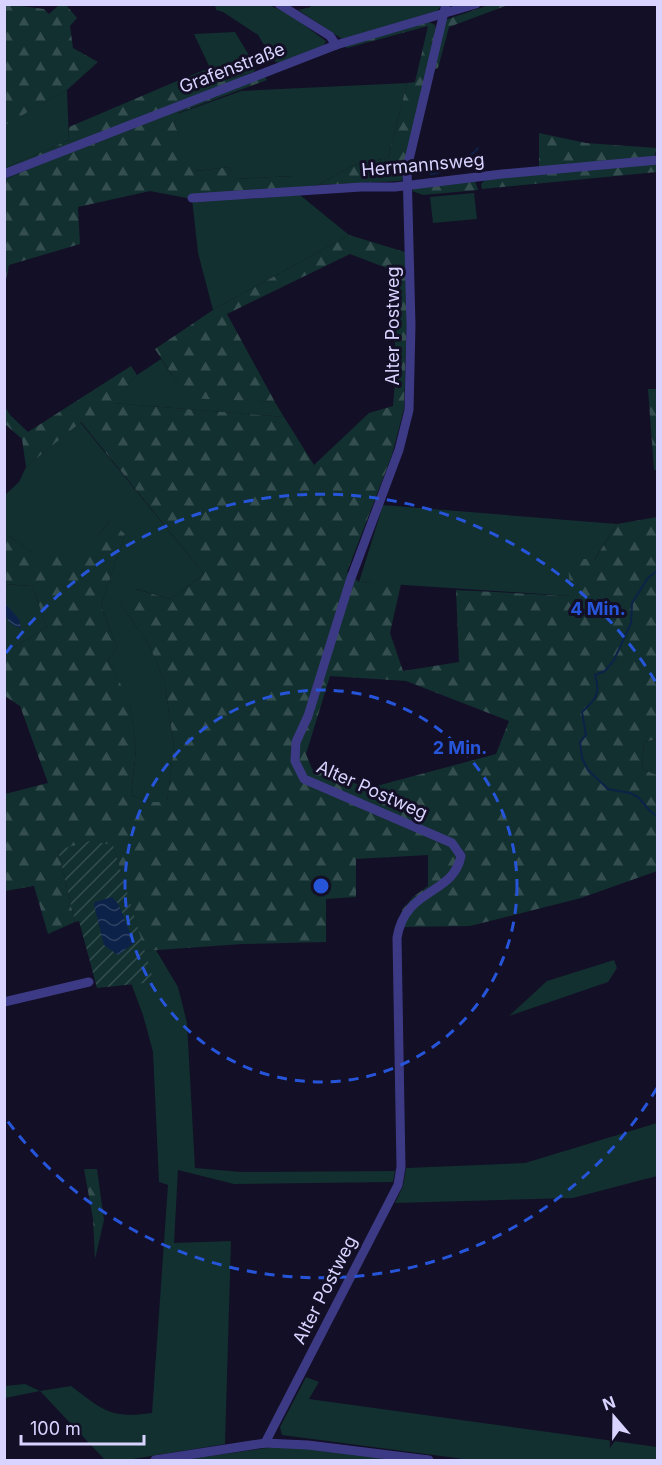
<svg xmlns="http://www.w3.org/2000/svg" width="662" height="1465" font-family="Inter,sans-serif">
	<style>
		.grass { fill: #12302f }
		.forest { fill: url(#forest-firs); fill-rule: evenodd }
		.garden { fill: url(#garden-furrows) }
		.water { fill: url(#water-waves) }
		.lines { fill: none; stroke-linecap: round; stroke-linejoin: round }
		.stream { stroke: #0c2248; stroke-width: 2 }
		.street { stroke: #3d3a85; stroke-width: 9 }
		.ring { fill: none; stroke: #2655da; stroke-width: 3; stroke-dasharray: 10 8 }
		.labels { text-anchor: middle; stroke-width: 6; stroke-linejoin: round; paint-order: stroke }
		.street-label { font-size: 18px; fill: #d9d4ff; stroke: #130f26 }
		.centre { fill: #2655da; stroke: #130f26; stroke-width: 3 }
		.ring-label { font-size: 18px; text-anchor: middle; font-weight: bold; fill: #2655da; stroke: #130f26; stroke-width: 6; stroke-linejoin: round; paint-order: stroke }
	</style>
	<defs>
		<pattern id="forest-firs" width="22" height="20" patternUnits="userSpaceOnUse" patternTransform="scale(1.5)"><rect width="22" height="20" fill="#12302f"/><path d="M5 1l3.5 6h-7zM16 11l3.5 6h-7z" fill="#344d4e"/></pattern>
		<pattern id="garden-furrows" width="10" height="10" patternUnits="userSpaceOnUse" patternTransform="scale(1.5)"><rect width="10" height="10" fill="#12302f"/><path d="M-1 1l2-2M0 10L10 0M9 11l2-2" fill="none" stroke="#344d4e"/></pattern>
		<pattern id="water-waves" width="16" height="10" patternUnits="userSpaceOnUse" patternTransform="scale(1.5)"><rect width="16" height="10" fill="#0c2248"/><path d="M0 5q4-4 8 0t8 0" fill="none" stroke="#2f4163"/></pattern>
	</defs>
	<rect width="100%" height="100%" fill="#130f26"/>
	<g class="grass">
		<path d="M311,4L442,5L437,11L342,39L298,10L311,7Z"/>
		<path d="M215,5H269L289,14L326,41L324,45L279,63L274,61L258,35L223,12L216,10Z"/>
		<path d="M235,32L256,67L254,72L190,89L184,78L210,68L194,34Z"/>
		<path d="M407,83L388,158L354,165L318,185L294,188L293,176L235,179L230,167L195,171L174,124L177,114L241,91Z"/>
		<path d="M67,90L69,140L5,168L4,125Z"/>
		<path d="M474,193L477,219L433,223L430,197Z"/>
		<path d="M223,195L246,199L300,195L349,235L213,310L198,253L192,199Z"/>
		<path d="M161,359L187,397L275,402L284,417L112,403L137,375Z"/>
		<path d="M80,422L204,574L171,599L136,589L121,605L149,645L164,680L174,746L167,802H149L131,795L136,749L130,703L108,660L117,648L101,606L125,534L109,522L74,565L34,554L5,533V495L19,482L26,467Z"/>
		<path d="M383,505L617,524L571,596L359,582Z"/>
		<path d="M4,584L32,586L47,627L14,647L5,642Z"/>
		<path d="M657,739V775L642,769L644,742Z"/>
		<path d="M156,950L178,987L187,1023L195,1168L241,1172L395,1171L393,1182L234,1184L178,1170L174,1243L231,1241L225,1444L127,1460H105L40,1391L5,1398L4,1386L25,1384L40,1391L71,1386C103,1410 110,1419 152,1413L168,1185L159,1182L153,1052L143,1015L131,983L153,982L144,951Z"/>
		<path d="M614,960L617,968L608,982L509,1016L547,981Z"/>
		<path d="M657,1123V1176L573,1198L395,1203L403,1186L406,1168L525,1163Z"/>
		<path d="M306,1377L319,1382L309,1399L657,1447V1460H471L282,1435L280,1427Z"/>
		<path d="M274,1447L309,1449L394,1460H182Z"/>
	</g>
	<g class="forest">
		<path d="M5,4L44,9L49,14L59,5H66L77,18L70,26L73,48L98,62L67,90L5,125Z"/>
		<path d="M489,5H508L449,27L438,68L435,69L443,23L448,19Z"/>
		<path d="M429,22L435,25L436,30L405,174L401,181L318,185L354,165L388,158L407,83L415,82L428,26L347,48L345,46Z"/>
		<path d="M248,74L251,76L5,172V168L69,140V127L184,78L190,89Z"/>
		<path d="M265,77L267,80L178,113L174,124L196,171L230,167L236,179L294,176V188L192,199L150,191L78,207L80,244L9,265L5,284V179L105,137Z"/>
		<path d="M539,133L586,143L657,148L654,157L539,167Z"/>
		<path d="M657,163V172L482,189L481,184L486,179Z"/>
		<path d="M475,181L478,190L423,195L412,191L414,188Z"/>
		<path d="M349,235L405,252L407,314L404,409L392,455L347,572L359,582L401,584L390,633L403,671L459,662L456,590L570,596L568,559H595L617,524L657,517V739L644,742L642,769L657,775V871L581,898L470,926L403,927L402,910L413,897L428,886V855L356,859V897L326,899V942L242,944L144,951L113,845L58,850L75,922L48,934L34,886L5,891V794L48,783L20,706L5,696V642L14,647L47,627L32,586L5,584V533L34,554L59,547L74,564L110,521L125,534L101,606L117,648L108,660L130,702L136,749L131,795L149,802H167L174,746L164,680L149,645L121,605L135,589L171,599L204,574L81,422L26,467L22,439L5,424L4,405L10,415L28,432L131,366L137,375L113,403L284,417L314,465L369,413L393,406L396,371L392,270L350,254L227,314L275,402L187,398L155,349L213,310ZM330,676L406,681L509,721L496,754L369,788L312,769L306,754Z"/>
		<path d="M648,389H657V470H654Z"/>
		<path d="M84,1169H97L104,1220L95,1259L93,1219Z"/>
	</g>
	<path class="garden" d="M90,841L113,845L154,982L97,988L79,921L75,922L58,850Z"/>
	<g class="water">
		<path d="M4,602L19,619L21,628C7,626 4,614 4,602Z"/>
		<path d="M112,897L119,905L134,943L118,955L104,945L94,905L95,902Z"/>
	</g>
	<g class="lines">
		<g class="stream">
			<path d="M428,171L431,174C444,174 446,164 457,160C466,156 472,157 478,148"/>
			<path d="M658,570L648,578L632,603L631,623L614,660L605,671L595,675C601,694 596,699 582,712L586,735L580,742L582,758L588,770L608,789L630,793L638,797L650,811L658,817"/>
		</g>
		<g class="street">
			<path d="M279,4L330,36L336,45"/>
			<path d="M4,174L336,45L476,4"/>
			<path d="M192,198L361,187H395L502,174L658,160"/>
			<path d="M4,1002L89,982"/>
			<path d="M265,1443L398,1185L401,1167L397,938C405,887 453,896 461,856L452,843L304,779L295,761L296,742L308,716L350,581L399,450L409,410L411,325L407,168L446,4"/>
			<path d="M155,1460L265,1443L308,1445L429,1460"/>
		</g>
	</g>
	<g class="ring">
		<circle cx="321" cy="886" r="196"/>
		<path d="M657 1088A392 392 0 0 1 6 1119M6 653A392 392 0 0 1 657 684"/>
	</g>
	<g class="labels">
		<g class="street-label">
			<text transform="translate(232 68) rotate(-21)" y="6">Grafenstraße</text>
			<text transform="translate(423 165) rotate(-5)" y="6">Hermannsweg</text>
			<text transform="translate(393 326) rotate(-90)" y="6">Alter Postweg</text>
			<text transform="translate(372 790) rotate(24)" y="6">Alter Postweg</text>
			<text transform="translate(325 1290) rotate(-63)" y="6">Alter Postweg</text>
		</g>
	</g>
	<circle cx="321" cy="886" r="9" class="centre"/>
	<g class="ring-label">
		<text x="598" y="615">4 Min.</text>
		<text x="460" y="754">2 Min.</text>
	</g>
	<rect width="662" height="1465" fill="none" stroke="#d9d4ff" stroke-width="12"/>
	<g transform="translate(614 1417) rotate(340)" stroke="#130f26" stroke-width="4.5" paint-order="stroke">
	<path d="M0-4.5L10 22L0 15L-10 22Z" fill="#d9d4ff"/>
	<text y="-9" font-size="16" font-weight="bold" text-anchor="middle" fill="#d9d4ff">N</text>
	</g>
	<path d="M21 1435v9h123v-9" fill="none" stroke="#d9d4ff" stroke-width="3"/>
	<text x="30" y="1435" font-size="18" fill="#d9d4ff" stroke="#130f26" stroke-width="4.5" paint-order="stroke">100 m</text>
</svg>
